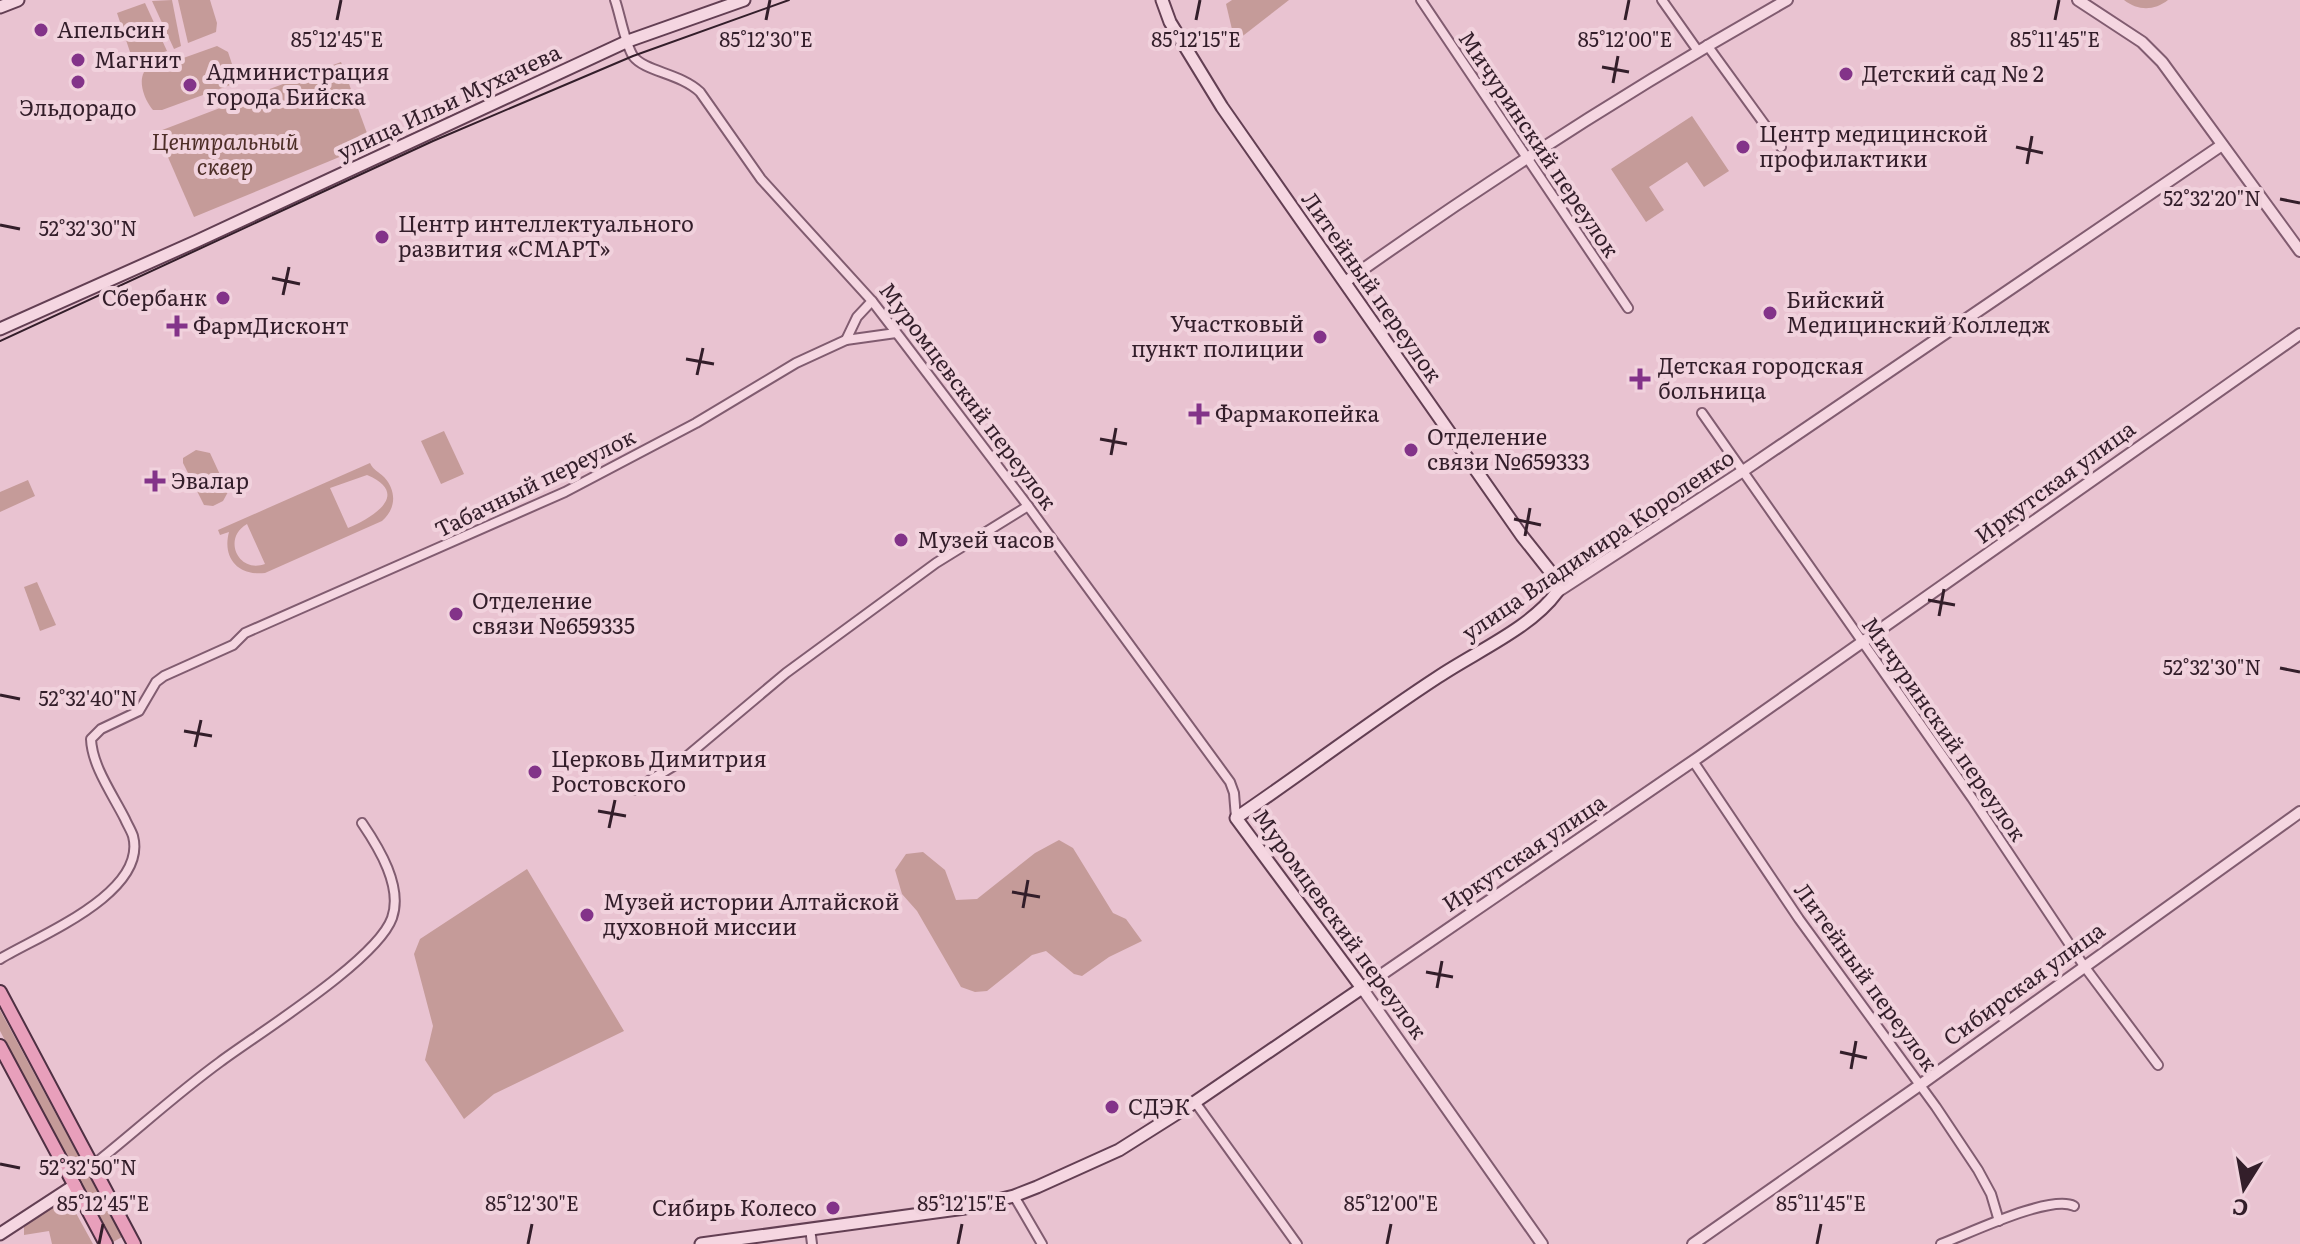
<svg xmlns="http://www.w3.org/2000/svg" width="2300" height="1244" font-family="Literata,serif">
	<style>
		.green { fill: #c59b99; fill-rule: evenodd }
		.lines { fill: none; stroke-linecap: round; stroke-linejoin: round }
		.minor-casing { stroke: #815c70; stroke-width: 12 }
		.tertiary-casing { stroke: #815c70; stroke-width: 14 }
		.secondary-casing { stroke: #633f53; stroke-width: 15 }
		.primary-casing { stroke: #4f3043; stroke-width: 16 }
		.minor { stroke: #f5d6e1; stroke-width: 8 }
		.tertiary { stroke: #f5d6e1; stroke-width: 10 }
		.secondary { stroke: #f5d6e1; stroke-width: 11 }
		.primary { stroke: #e89fbb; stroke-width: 12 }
		.tram { stroke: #331e2a; stroke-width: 2 }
		.ticks { fill: none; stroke: #331e2a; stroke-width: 3 }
		.poi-dot { fill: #833389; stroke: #f1d2dd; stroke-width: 3 }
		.labels { text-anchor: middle; stroke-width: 8; stroke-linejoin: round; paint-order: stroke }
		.poi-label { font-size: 22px; fill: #331e2a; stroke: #f1d2dd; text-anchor: start }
		.street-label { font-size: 22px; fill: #331e2a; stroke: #f1d2dd }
		.park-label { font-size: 22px; font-style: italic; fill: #4d2e27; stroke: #f1d2dd }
		.ticks-label { font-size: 20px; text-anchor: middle; fill: #331e2a; stroke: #f1d2dd; stroke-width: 8; stroke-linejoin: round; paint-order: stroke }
	</style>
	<rect width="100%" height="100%" fill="#e9c3d1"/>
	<g class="green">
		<path d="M172,0L181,46L174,49L152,1Z"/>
		<path d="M178,0H210L217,23L216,32L188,43Z"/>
		<path d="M1232,0H1289L1235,42L1226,4Z"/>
		<path d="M2124,0H2168C2154,11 2138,11 2124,0Z"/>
		<path d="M145,3L167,51L140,60L131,55L117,13Z"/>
		<path d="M217,46L228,52L235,73L233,84L162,110H153C145,101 138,83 144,72Z"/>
		<path d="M341,62L371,144L194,217L157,132Z"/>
		<path d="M1692,116L1729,171L1704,187L1687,162L1649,187L1664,210L1646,222L1611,169Z"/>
		<path d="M444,431L464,474L441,484L421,441Z"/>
		<path d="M196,450L210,453L228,492L223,501L213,506L204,505L183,463V458Z"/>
		<path d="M370,463C374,471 378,471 384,477C397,491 396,509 382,521L265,573C238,576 222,558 229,532L220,535L218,530ZM367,475C412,494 372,518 348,528L330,488ZM247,524L265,564C238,574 222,538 247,524Z"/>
		<path d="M28,480L35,496L0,512V492Z"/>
		<path d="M37,582L56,625L40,631L24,587Z"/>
		<path d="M1059,840L1073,848L1113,913L1126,919L1142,941L1109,957L1082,976L1074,974L1046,951L1032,955L987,991L975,992L961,987L917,911L902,894L895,870L906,854L923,852L945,870L956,900L977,899L1035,853Z"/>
		<path d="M527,869L624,1031L494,1094L464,1119L425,1060L433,1026L414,954L420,939Z"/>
		<path d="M0,1010L122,1237L113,1242L0,1031Z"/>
		<path d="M66,1195L93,1244H52L49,1231L24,1235V1227L27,1221Z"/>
	</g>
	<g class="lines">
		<defs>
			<g id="minor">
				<path d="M615,0C620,14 625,44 633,56C645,72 680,73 700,92L761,179L872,301L902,340L1028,506L1230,782L1234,793L1236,818"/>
				<path d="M1421,0L1628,308"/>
				<path d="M1662,0L1698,51"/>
				<path d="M1707,45L1781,147"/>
				<path d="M872,301L857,317L846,340L896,333"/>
				<path d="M1702,413L1972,798L2084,966L2158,1065"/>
				<path d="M1693,761L1799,919L1936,1107L1978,1170L1991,1194L1999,1221"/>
				<path d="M634,790L680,762L786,673L936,563L1028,506"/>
				<path d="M0,959C38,936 148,893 133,836C131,830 127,824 125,819C113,795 92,766 91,739L101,729L139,711L156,682L164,676L233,645L245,633L565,492L696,423L796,363L846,340"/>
				<path d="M1195,1102L1297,1244"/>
				<path d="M92,1166C135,1132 176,1094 220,1062C259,1033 377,960 392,918C403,887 379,848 362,823"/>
				<path d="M1014,1196L1042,1244"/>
				<path d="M810,1228L812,1244"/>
				<path d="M1941,1244C1968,1234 2050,1194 2074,1206"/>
			</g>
			<g id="tertiary">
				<path d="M2078,0L2142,42L2162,62L2300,251"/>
				<path d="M1345,282C1487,181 1635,86 1787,0"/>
				<path d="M1557,592L1743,471L2222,145"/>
				<path d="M1542,1244L1362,988L1699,757L2300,334"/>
				<path d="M1693,1244L1920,1085L2300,812"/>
			</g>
			<g id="secondary">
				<path d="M0,7L18,0"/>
				<path d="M0,329L197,241L628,41L744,0"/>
				<path d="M0,1234L75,1185"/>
				<path d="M701,1244L965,1208L1014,1196L1037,1187L1119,1150L1195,1102L1362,988L1236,818C1304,772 1369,722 1438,677C1475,652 1531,628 1557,592L1549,570L1522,536L1222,107L1170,22L1162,0"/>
			</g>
			<g id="primary">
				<path d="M0,992L134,1244"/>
				<path d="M0,1046L106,1244"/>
			</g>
		</defs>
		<use href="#minor" class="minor-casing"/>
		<use href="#tertiary" class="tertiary-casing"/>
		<use href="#secondary" class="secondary-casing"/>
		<use href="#primary" class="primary-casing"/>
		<use href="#minor" class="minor"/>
		<use href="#tertiary" class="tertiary"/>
		<use href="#secondary" class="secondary"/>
		<use href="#primary" class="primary"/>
		<path class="tram" d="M0,341L433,141L633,56L789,0"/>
	</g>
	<path class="ticks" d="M337,20L341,0M766,20L770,0M1196,20L1200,0M1625,20L1629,0M2055,20L2059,0M1602,67L1629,72M1613,83L1618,56M2016,147L2043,153M2027,164L2032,136M2280,199L2300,203M0,225L20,229M272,278L300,284M283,295L289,267M686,359L714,364M697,375L703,348M1100,439L1127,444M1111,455L1116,428M1514,519L1541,525M1525,536L1530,508M1928,600L1955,605M1939,616L1944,589M2280,668L2300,672M0,695L20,699M184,731L212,736M195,747L201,720M598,811L626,816M609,828L615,800M1012,892L1040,897M1023,908L1028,880M1426,972L1453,977M1437,988L1442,961M1840,1052L1867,1058M1851,1069L1856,1041M0,1164L20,1168M99,1244L103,1224M528,1244L532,1224M958,1244L962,1224M1387,1244L1391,1224M1817,1244L1821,1224"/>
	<g class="poi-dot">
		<circle cx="41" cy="30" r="8"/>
		<circle cx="78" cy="60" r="8"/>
		<circle cx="1846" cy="74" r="8"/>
		<circle cx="78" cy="82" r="8"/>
		<circle cx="190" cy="85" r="8"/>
		<circle cx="1743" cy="147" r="8"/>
		<circle cx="382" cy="237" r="8"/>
		<circle cx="223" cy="298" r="8"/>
		<circle cx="1770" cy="313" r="8"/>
		<path d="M173 314h8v8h8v8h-8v8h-8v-8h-8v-8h8z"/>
		<circle cx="1320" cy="337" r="8"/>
		<path d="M1636 367h8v8h8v8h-8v8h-8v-8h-8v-8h8z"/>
		<path d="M1195 402h8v8h8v8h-8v8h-8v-8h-8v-8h8z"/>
		<circle cx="1411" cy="450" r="8"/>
		<path d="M151 469h8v8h8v8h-8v8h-8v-8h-8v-8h8z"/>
		<circle cx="901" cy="540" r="8"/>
		<circle cx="456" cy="614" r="8"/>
		<circle cx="535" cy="772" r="8"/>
		<circle cx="587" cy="915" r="8"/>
		<circle cx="1112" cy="1107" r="8"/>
		<circle cx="833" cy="1208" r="8"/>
	</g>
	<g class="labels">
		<g class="poi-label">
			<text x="57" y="38">Апельсин</text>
			<text x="94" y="68">Магнит</text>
			<text x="206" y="80">Администрация<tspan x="206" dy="25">города Бийска</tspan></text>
			<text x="1862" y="82">Детский сад № 2</text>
			<text x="78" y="116" text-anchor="middle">Эльдорадо</text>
			<text x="1759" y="142">Центр медицинской<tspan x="1759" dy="25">профилактики</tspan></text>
			<text x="398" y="232">Центр интеллектуального<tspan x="398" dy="25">развития «СМАРТ»</tspan></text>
			<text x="207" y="306" text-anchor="end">Сбербанк</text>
			<text x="1786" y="308">Бийский<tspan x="1786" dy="25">Медицинский Колледж</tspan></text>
			<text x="1304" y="332" text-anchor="end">Участковый<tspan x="1304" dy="25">пункт полиции</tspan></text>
			<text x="193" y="334">ФармДисконт</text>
			<text x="1658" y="374">Детская городская<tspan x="1658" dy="25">больница</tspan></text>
			<text x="1215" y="422">Фармакопейка</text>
			<text x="1427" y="445">Отделение<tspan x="1427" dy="25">связи №659333</tspan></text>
			<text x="171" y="489">Эвалар</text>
			<text x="917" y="548">Музей часов</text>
			<text x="472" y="609">Отделение<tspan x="472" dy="25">связи №659335</tspan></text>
			<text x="551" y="767">Церковь Димитрия<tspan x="551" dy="25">Ростовского</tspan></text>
			<text x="603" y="910">Музей истории Алтайской<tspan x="603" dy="25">духовной миссии</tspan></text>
			<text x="1128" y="1115">СДЭК</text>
			<text x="817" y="1216" text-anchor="end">Сибирь Колесо</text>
		</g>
		<g class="street-label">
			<text transform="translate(449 102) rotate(-25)" y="8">улица Ильи Мухачева</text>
			<text transform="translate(1539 144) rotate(56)" y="8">Мичуринский переулок</text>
			<text transform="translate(1372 287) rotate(55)" y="8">Литейный переулок</text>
			<text transform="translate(968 396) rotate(53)" y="8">Муромцевский переулок</text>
			<text transform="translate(2055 482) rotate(-36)" y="8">Иркутская улица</text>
			<text transform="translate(535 483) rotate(-26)" y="8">Табачный переулок</text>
			<text transform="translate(1598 545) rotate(-34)" y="8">улица Владимира Короленко</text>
			<text transform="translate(1944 729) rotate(55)" y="8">Мичуринский переулок</text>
			<text transform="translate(1524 853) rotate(-34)" y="8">Иркутская улица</text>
			<text transform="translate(1340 924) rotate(54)" y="8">Муромцевский переулок</text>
			<text transform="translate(1866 977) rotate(54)" y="8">Литейный переулок</text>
			<text transform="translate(2024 984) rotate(-36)" y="8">Сибирская улица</text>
		</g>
		<g class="park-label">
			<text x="225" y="150">Центральный<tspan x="225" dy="25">сквер</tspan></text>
		</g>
	</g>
	<g class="ticks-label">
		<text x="337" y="47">85°12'45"E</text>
		<text x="766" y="47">85°12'30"E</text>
		<text x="1196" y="47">85°12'15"E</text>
		<text x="1625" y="47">85°12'00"E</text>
		<text x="2055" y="47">85°11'45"E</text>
		<text x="2212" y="206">52°32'20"N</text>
		<text x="88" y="236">52°32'30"N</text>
		<text x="2212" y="675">52°32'30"N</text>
		<text x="88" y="706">52°32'40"N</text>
		<text x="88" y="1175">52°32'50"N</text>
		<text x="103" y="1211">85°12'45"E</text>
		<text x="532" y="1211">85°12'30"E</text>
		<text x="962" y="1211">85°12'15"E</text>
		<text x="1391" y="1211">85°12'00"E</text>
		<text x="1821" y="1211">85°11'45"E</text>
	</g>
	<g transform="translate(2244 1188) rotate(191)" stroke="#f1d2dd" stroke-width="6" paint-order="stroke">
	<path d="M0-6L14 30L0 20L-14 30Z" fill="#331e2a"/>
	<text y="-12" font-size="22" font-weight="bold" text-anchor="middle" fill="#331e2a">С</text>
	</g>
</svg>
